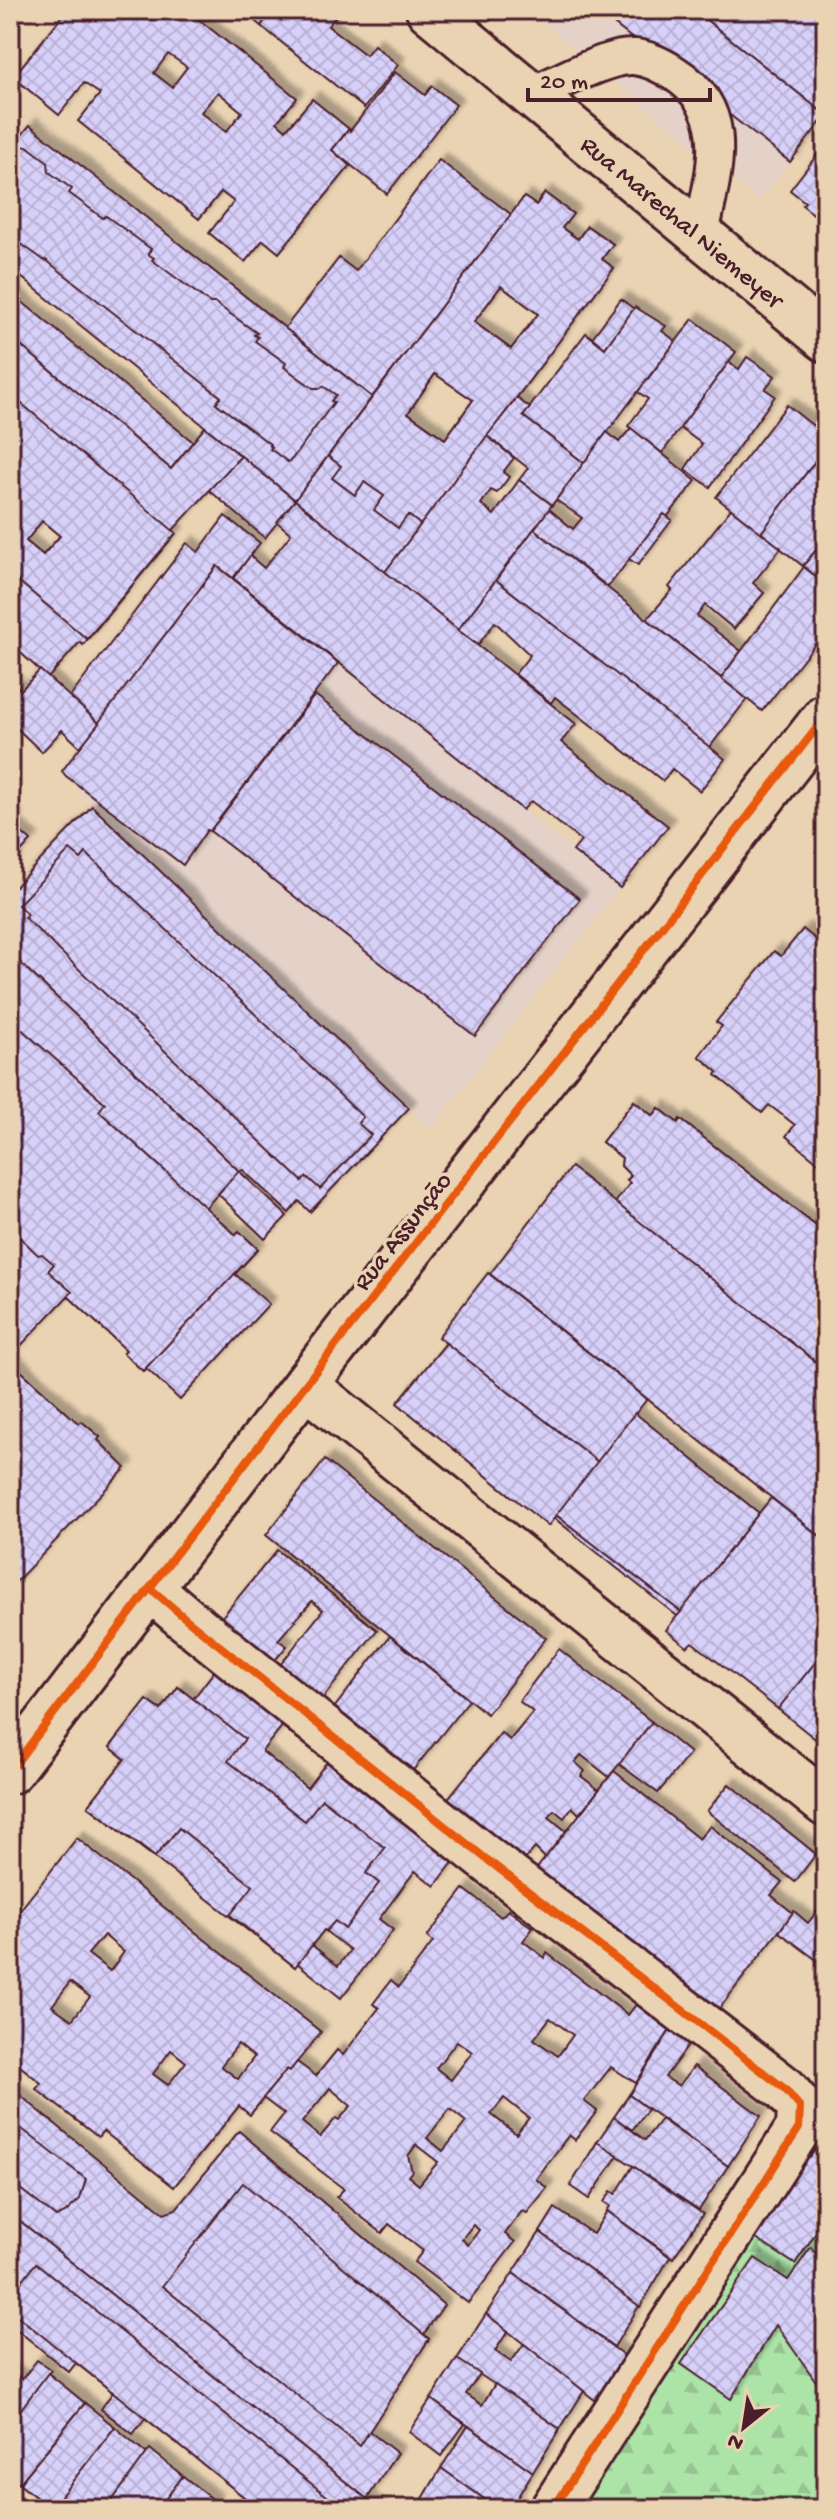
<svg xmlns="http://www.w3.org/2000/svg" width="836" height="2519" font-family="'Gochi Hand',sans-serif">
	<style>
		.built { fill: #e4d2c8 }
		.forest { fill: url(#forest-firs); stroke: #7b826a; stroke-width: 2 }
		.building { fill: url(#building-cross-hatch); stroke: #4a1f2b; stroke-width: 2; fill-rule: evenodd; filter: url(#shadow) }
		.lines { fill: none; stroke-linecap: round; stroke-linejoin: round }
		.lane-casing { stroke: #4a1f2b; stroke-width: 40 }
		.street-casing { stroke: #4a1f2b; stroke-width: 50 }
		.lane { stroke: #ead3b3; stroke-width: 34 }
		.street { stroke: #ead3b3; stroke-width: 44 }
		.cycleway-casing { stroke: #ead3b3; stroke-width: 13 }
		.cycleway { stroke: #e8590c; stroke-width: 8 }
		.labels { text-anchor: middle; stroke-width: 7; stroke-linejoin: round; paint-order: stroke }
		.street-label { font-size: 26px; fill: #4a1f2b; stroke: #ead3b3 }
	</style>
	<defs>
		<pattern id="forest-firs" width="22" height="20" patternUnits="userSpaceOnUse" patternTransform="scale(2)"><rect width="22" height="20" fill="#ace4a8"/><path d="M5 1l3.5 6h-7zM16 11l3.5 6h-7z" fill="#96c391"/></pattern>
		<pattern id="building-cross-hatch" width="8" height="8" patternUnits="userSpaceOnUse" patternTransform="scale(2)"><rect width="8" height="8" fill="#d7d0f9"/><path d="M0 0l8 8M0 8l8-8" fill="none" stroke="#bab2d6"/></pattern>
		<filter id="shadow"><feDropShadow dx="7" dy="-7" stdDeviation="2" flood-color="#0004"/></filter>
	</defs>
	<rect width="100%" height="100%" fill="#ead3b3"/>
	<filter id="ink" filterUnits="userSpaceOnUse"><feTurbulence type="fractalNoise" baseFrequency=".0125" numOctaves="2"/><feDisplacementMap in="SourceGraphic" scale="16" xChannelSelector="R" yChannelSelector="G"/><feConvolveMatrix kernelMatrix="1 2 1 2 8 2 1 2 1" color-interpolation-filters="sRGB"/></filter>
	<g filter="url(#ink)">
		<g class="built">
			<path d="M527,10H826V114L760,201Z"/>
			<path d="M217,566L620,888L431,1129L92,806L62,771Z"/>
		</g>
		<path class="forest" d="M826,2117V2509H575Z"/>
		<g class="building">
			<path d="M67,10H141L140,12L152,21L162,10H187L297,98L277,122L286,130L312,99L349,129L332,150L350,166L279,253L263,240L245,262L209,233L234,202L221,192L199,219L78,121L100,94L84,83L59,115L13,77ZM168,54L187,67L172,87L154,73ZM218,92L242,112L226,132L201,112Z"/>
			<path d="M241,10H272L261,26Z"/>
			<path d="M272,10H330L337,15L328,26L366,55L374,45L398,65L364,108L261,26Z"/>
			<path d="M596,10H694L826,115L790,162Z"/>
			<path d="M694,10H826V115Z"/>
			<path d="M395,72L425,95L432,86L456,105L387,194L332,150L349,129L350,131Z"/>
			<path d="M30,125L372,397L295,500L10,268V149Z"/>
			<path d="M27,146L48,162L49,172L72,189L69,193L103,218L106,216L109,218L151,249L148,254L154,258L152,260L210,303H215L257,333L254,335L258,337L255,341L286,363L284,367L313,388H321L323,386L336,395L331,401L334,402L292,459L288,462L270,449L272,447L269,445L270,444L216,403L221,397L46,260L45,261L13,238L16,233L10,229V158L16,149Z"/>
			<path d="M817,155L826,162V224L802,205L805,202L790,190Z"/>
			<path d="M439,160L512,215L372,397L285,328L339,258L356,271Z"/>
			<path d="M545,193L573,214L562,228L578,239L587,226L613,244L602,259L614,268L385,572L295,500L524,197L536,205ZM501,286L538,314L511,349L474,322ZM435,374L473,400L445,439L408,413Z"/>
			<path d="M545,193L573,214L562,228L578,239L587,226L613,244L602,259L614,268L421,525L408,515L398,528L374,510L384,496L364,482L355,495L332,478L341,466L328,456L524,197L536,205ZM501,286L538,314L511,349L474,322ZM435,374L473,400L445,439L408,413Z"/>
			<path d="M10,292L193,442L171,469L10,337Z"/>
			<path d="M621,299L634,309L605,348L592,338Z"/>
			<path d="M635,307L666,326L662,331L676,341L584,463L523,416L586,333L605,348Z"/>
			<path d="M693,319L736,352L662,453L628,426L648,399L638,392Z"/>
			<path d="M10,337L171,469L205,427L241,456L173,530L176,533L83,645L80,642L48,678L10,643ZM42,521L60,536L43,555L26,541Z"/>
			<path d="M747,357L775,376L765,389L775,396L710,487L685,469L702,444L680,428L729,362L739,369Z"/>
			<path d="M10,394L176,533L87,639L10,574ZM42,521L60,536L43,555L26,541Z"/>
			<path d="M517,398L530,408L523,416L584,463L552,505L519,480L528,468L487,436Z"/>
			<path d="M787,405L826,436V447L761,533L716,497Z"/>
			<path d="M631,428L696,481L667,517L664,514L608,587L534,529L549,509L573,529L582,518L556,500L607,432L619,442Z"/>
			<path d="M487,436L514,458L503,472L509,477L497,493L491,490L481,504L494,515L519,480L552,505L458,630L385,572Z"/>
			<path d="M826,447V530L817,541L821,544L803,566L761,533Z"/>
			<path d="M241,456L295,500L265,538L209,490Z"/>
			<path d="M295,500L576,724L561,742L668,826L620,888L573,851L581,841L531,801L523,810L233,578L250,556L264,568L291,534L277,522Z"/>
			<path d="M731,509L781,548L753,583L764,593L734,629L705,605L697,616L741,651L721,678L647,619L672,590L669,587Z"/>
			<path d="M664,514L672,520L638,565L629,559Z"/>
			<path d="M225,516L260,543L233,578L217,566L99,723L70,697L187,543L198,552Z"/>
			<path d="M534,529L747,699L709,748L496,580Z"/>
			<path d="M821,544L826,547V585L803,566Z"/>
			<path d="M217,566L338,663L210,831L207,830L183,865L66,776L62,771Z"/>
			<path d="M804,567L826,585V630L762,711L721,678Z"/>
			<path d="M496,580L725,759L700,791L672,769L663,781L555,697L551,703L515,674L530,655L495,622L478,645L458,630Z"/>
			<path d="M40,670L99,723L80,747L62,730L42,752L10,722V680L21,690Z"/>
			<path d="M315,695L580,899L475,1036L210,831Z"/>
			<path d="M92,806L409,1108L310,1212L299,1201L289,1213L243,1170L239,1171L10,953V892Z"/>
			<path d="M10,816L15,820L12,824L31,841L13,861L15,862L10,868Z"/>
			<path d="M70,850L81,859L86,853L363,1117L358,1123L371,1135L320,1189L307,1177L302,1181L24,917L27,914L18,905Z"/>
			<path d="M803,929L823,945L826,941V1169L786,1136L795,1125L769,1105L762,1113L716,1075L718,1072L699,1056L722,1026L716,1022L774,951L781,956Z"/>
			<path d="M10,953L239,1171L205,1208L236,1235L239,1231L258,1249L235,1274L269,1304L180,1400L147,1369L143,1371L123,1353L126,1350L68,1296L10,1357Z"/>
			<path d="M10,1019L105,1103L99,1111L236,1235L239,1231L258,1249L143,1371L123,1353L126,1350L68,1296L72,1292L48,1271L54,1264L42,1254L38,1255L11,1229L17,1222L10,1215Z"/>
			<path d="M634,1101L653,1116L659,1108L678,1123L680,1119L826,1234V1337L719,1256L720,1254L706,1242L627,1180L631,1176L621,1166L622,1158L602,1142Z"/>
			<path d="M634,1101L653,1116L659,1108L678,1123L680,1119L826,1234V1370L615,1203L630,1183L627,1180L631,1176L621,1166L622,1158L602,1142Z"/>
			<path d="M571,1167L826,1370V1541L490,1274Z"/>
			<path d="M239,1171L287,1216L265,1239L218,1194Z"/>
			<path d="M488,1273L647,1399L598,1462L438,1337Z"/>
			<path d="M446,1343L598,1462L548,1526L397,1403Z"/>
			<path d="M10,1361L79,1424L81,1421L100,1437L10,1538Z"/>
			<path d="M10,1361L79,1424L81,1421L100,1437L98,1440L126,1468L10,1588Z"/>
			<path d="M635,1413L759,1513L681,1612L556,1515Z"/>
			<path d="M325,1460L546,1638L487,1714L266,1535Z"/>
			<path d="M771,1498L826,1541V1649L778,1709L692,1642L687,1647L666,1630Z"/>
			<path d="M556,1515L681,1612L677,1616L554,1518Z"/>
			<path d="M277,1550L377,1630L319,1703L277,1669L323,1610L312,1601L278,1640L287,1646L271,1665L217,1623Z"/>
			<path d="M390,1636L469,1700L410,1774L331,1712Z"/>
			<path d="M559,1649L652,1722L609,1777L581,1755L575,1762L585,1771L581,1776L599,1790L579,1814L572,1807L564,1818L554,1810L549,1817L566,1831L545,1858L535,1848L522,1863L445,1802L501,1733L510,1740L533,1712L519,1701Z"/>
			<path d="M826,1649V1744L824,1746L778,1709Z"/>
			<path d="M219,1665L288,1719L262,1751L307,1788L333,1754L460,1853L435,1886L415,1871L379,1919L393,1930L341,1998L297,1963L295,1967L88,1806L125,1759L110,1747L147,1700L161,1710L178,1687L193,1699ZM324,1930L350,1950L338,1966L312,1945Z"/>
			<path d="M178,1687L245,1739L228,1761L305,1821L322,1799L385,1848L366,1873L379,1883L345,1929L335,1921L326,1931L324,1930L295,1967L230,1915L253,1886L179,1828L155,1857L88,1806L125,1759L110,1747L147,1700L161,1710Z"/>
			<path d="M652,1722L690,1753L658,1793L619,1764Z"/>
			<path d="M614,1771L699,1839L710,1826L782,1882L771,1895L793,1913L715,2014L534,1872Z"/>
			<path d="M729,1784L816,1854L795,1882L707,1811Z"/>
			<path d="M77,1838L321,2032L290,2071L287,2069L250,2115L239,2106L174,2187L103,2131L98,2137L36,2089L41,2083L10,2058V1923ZM104,1935L124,1952L110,1971L88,1954ZM70,1982L90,1997L72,2020L52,2006ZM238,2044L254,2057L238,2079L221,2066ZM171,2050L186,2062L168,2085L153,2074Z"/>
			<path d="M464,1889L501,1917L508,1910L533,1928L523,1941L545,1958L547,1953L628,2015L641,1998L674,2024L636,2083L611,2067L584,2101L597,2111L575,2140L569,2135L536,2179L547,2188L527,2213L522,2211L505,2234L515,2242L468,2303L414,2262L423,2251L389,2224L382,2233L336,2197L344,2189L270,2132L284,2114L263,2098L287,2069L290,2071L297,2062L316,2076L337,2050L343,2055L379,2008L373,2004L391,1980L399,1987L433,1942L427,1937ZM550,2018L573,2035L558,2056L534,2039ZM457,2041L472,2052L451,2080L436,2068ZM330,2088L351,2106L339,2120L336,2118L320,2137L302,2122ZM504,2098L529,2118L516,2134L491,2114ZM450,2109L466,2122L443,2151L427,2138ZM416,2145L438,2162L419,2185L408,2176L412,2171L408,2156ZM473,2225L479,2230L468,2245L462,2239Z"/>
			<path d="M826,1900V1967L779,1932L794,1911L808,1923Z"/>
			<path d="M674,2024L696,2035L665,2077L679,2086L694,2066L761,2116L728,2166L629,2095Z"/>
			<path d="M10,2087L164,2213L176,2209L239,2131L444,2305L424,2334L429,2339L369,2431L397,2453L367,2499L10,2213Z"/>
			<path d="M629,2095L648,2109L632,2130L614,2117Z"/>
			<path d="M10,2116L15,2120L13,2122L86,2179L80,2199L65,2213L56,2217L10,2181Z"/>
			<path d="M614,2117L645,2140L661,2119L728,2166L699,2210L597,2142Z"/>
			<path d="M597,2142L618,2155L589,2199L570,2186Z"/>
			<path d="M819,2145L826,2149V2217L795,2264L753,2237L807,2155L810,2157Z"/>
			<path d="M633,2166L703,2214L673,2258L607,2211L610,2206L604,2202L611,2191L616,2194Z"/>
			<path d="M243,2183L429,2339L360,2446L162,2286Z"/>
			<path d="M555,2208L593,2234L607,2211L670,2257L640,2307L540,2232Z"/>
			<path d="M10,2213L367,2499L379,2509H259L76,2363L69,2372L10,2324Z"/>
			<path d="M540,2232L639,2306L614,2347L513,2273Z"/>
			<path d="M811,2247L826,2268V2381L820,2387L776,2325L731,2399L681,2364L755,2258L788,2280Z"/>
			<path d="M36,2263L343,2509H259L10,2310V2296Z"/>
			<path d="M513,2273L625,2356L596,2401L486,2314Z"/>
			<path d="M486,2314L508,2331L495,2351L511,2362L524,2344L584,2391L560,2429L457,2359Z"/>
			<path d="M457,2359L480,2374L466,2394L482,2405L495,2384L560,2429L533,2472L431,2399Z"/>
			<path d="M37,2360L51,2370L10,2424V2370L22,2379Z"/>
			<path d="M48,2373L85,2403L19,2484L10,2476V2424Z"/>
			<path d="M113,2392L145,2418L133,2434L101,2409Z"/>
			<path d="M431,2399L465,2424L441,2456L409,2432Z"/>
			<path d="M85,2403L115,2427L51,2509L19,2484Z"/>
			<path d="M468,2426L533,2472L510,2509H498L441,2468Z"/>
			<path d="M115,2427L147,2454L106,2509H51Z"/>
			<path d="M150,2449L183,2476L158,2509H106Z"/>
			<path d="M441,2468L498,2509H431L421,2502Z"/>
			<path d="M183,2476L215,2501L209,2509H158Z"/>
		</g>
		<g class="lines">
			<defs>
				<path id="lane" d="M531,95C555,84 609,55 634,57C648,58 663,66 674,73C737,113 712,175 701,235"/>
				<g id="street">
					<path id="s1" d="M429,10L826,339"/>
					<path d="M305,1385L826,1804"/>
					<path d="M150,1588L185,1618L485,1858L785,2089L800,2107L799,2128L553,2509"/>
					<path d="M10,1771L305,1385L826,716"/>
				</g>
			</defs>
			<use href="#lane" class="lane-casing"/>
			<use href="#street" class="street-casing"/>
			<use href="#lane" class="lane"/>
			<use href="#street" class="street"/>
			<defs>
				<g id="cycleway">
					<path d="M150,1588L185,1618L485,1858L785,2089L800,2107L799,2128L553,2509"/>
					<path d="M10,1771L305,1385L826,716"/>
				</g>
			</defs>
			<use href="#cycleway" class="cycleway-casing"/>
			<use href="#cycleway" class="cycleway"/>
		</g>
	</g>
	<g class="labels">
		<g class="street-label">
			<text dy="9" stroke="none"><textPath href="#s1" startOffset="330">Rua Marechal Niemeyer</textPath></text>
			<text transform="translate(401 1230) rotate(-52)" y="9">Rua Assunção</text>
		</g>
	</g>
	<rect width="836" height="2519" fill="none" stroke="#ead3b3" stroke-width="40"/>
	<rect x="20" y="20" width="796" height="2479" fill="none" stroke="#4a1f2b" stroke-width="3" filter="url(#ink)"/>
	<g transform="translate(744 2427) rotate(210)" stroke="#ead3b3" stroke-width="6" paint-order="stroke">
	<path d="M0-6L14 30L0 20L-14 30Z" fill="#4a1f2b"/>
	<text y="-12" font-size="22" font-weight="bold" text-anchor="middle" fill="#4a1f2b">N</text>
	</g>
	<path d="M528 88v12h182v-12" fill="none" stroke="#4a1f2b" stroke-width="4"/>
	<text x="540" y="88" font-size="24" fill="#4a1f2b" stroke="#ead3b3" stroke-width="6" paint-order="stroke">20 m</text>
</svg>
